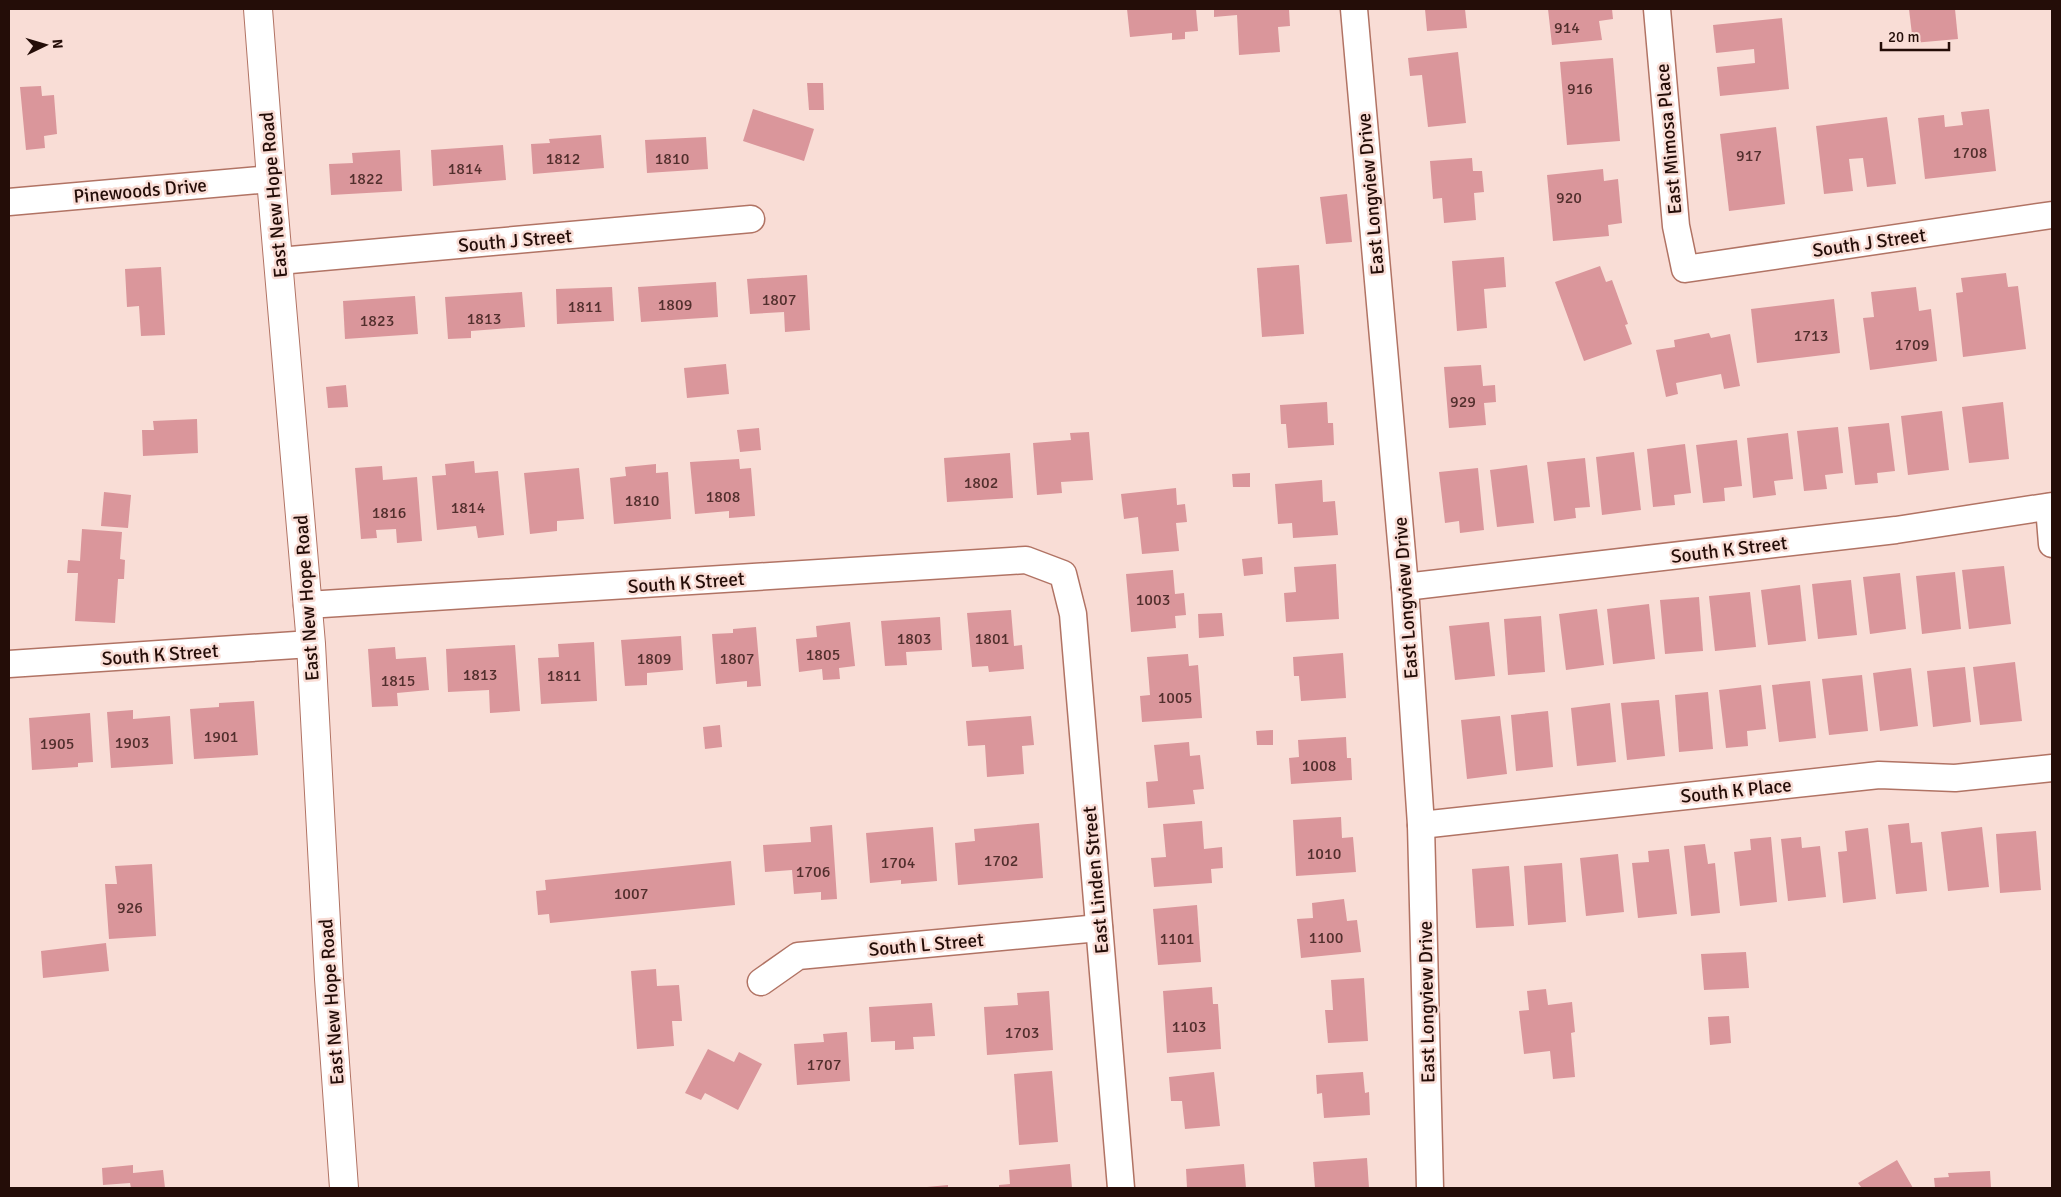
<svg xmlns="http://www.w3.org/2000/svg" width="2061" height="1197" font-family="Signika,sans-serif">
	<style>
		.building { fill: #da969b }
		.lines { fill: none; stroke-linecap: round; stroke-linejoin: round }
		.street-casing { stroke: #b17364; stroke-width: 29 }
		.secondary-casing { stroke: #b17364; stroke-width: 30 }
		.street { stroke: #fff; stroke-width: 26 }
		.secondary { stroke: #fff; stroke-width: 28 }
		.labels { text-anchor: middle; stroke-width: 5; stroke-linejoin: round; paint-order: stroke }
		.number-label { font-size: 16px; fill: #522f2d }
		.street-label { font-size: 19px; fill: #240d08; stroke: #f9ddd6 }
	</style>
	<rect width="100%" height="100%" fill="#f9ddd6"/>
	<g class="building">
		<path d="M1127,9H1196L1198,31L1185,32V39L1172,40V33L1130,37Z"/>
		<path d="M1214,9H1289L1290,26L1278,27L1280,52L1239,55L1237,15L1214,17Z"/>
		<path d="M1425,9H1465L1467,28L1427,31Z"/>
		<path d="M1548,9H1612L1613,19L1599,21L1602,40L1552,45Z"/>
		<path d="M1909,9H1955L1958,39L1913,43Z"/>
		<path d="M1782,18L1789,89L1720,96L1717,67L1755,63L1754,49L1716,53L1713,25Z"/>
		<path d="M1458,52L1466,123L1428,127L1422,75L1410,76L1408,58Z"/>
		<path d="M1613,58L1620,141L1567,145L1560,62Z"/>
		<path d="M807,83H823L824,110H809Z"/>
		<path d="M41,86L42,96L54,95L57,134L44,136L45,148L26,150L20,87Z"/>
		<path d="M753,109L814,129L804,161L743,141Z"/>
		<path d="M1989,109L1996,171L1925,179L1918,118L1944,115L1945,127L1963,125L1961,112Z"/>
		<path d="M1887,117L1896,184L1867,187L1863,158L1849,159L1853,191L1824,194L1816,126Z"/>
		<path d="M1776,127L1785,204L1729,211L1720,134Z"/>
		<path d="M601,135L604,168L533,174L531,144L550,143L549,139Z"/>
		<path d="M706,137L708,169L647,173L645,140Z"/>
		<path d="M503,145L506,180L433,186L431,150Z"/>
		<path d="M400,150L402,191L331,195L329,164L353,163L352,153Z"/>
		<path d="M1472,158L1473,171H1482L1484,192L1474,193L1476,220L1444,223L1442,198L1433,199L1430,161Z"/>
		<path d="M1603,169L1604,181L1618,179L1622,223L1608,225L1609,236L1553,241L1547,175Z"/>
		<path d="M1347,194L1352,242L1326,244L1320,197Z"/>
		<path d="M1504,257L1506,287L1484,289L1487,328L1457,331L1452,261Z"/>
		<path d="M1299,265L1304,334L1262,337L1257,268Z"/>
		<path d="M1600,266L1606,282L1612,280L1628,324L1625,325L1632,344L1584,361L1555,282Z"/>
		<path d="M161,267L165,335L141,336L139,306L127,307L125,269Z"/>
		<path d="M2006,273L2008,287L2018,286L2026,349L1963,357L1956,293L1963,292L1961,278Z"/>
		<path d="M807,275L810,330L785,332L784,312L750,314L747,279Z"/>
		<path d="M716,282L718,317L641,322L638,287Z"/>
		<path d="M612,287L614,321L557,324L556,289Z"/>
		<path d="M1916,287L1919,311L1931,309L1937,361L1870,370L1863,318L1874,317L1871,292Z"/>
		<path d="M522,292L525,327L471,331V338L448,339L445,297Z"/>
		<path d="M415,296L418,334L345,339L343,301Z"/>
		<path d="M1834,299L1840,353L1757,363L1751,309Z"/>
		<path d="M1709,333L1711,338L1730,334L1740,386L1724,389L1721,374L1676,383L1678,394L1666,397L1656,350L1675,347L1674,340Z"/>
		<path d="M726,364L729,394L687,398L684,368Z"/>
		<path d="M1481,365L1483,386L1495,385L1496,402L1484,403L1486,425L1449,428L1444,367Z"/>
		<path d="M346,385L348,407L328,408L326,387Z"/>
		<path d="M1327,402L1328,423H1333L1334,445L1288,448L1286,424H1281L1280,405Z"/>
		<path d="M2003,402L2009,459L1969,463L1962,407Z"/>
		<path d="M1942,411L1949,470L1908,475L1901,416Z"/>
		<path d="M197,419L198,453L143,456L142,430H154L153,421Z"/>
		<path d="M1889,423L1895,471L1877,473L1878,483L1855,485L1848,427Z"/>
		<path d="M1838,427L1843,473L1825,475L1827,489L1804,491L1797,431Z"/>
		<path d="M759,428L761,450L740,452L737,430Z"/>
		<path d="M1089,432L1093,480L1061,482L1062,493L1037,495L1033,443L1071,440L1070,433Z"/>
		<path d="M1788,433L1793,479L1774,481L1776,495L1753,498L1747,438Z"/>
		<path d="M1737,440L1742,486L1724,488L1725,501L1703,503L1696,445Z"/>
		<path d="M1685,444L1691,493L1674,495L1675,505L1653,507L1647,449Z"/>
		<path d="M1634,452L1641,510L1602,515L1596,457Z"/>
		<path d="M1010,453L1013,498L947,502L944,458Z"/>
		<path d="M1585,458L1590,507L1575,508L1576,518L1554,521L1547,462Z"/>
		<path d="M739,459L740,469L751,468L755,516L729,518V511L695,514L690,462Z"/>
		<path d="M474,461L475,473L498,471L504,535L478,538L476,526L437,530L432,476L446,475L445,464Z"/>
		<path d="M656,464V473L668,472L671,519L614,524L610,478L626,476L625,467Z"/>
		<path d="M1527,465L1534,523L1497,527L1490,470Z"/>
		<path d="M382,466L383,480L417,477L422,541L397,543L396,529L376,530L377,538L361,539L355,468Z"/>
		<path d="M579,468L584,519L557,521V531L530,534L524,473Z"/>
		<path d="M1478,468L1484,530L1460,533L1459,521L1445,523L1439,472Z"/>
		<path d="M1250,473V487H1233L1232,474Z"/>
		<path d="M1322,480L1323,502L1335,501L1338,535L1293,538L1292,523L1278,524L1275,484Z"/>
		<path d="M1176,488L1177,505L1185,504L1187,522L1176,523L1179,551L1142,554L1138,517L1124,519L1121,494Z"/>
		<path d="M104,492L131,495L128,528L101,526Z"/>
		<path d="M82,529L122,532L120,559L125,560L124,579H118L115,623L75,621L78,573H67L68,560L80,561Z"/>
		<path d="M1262,557L1263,574L1244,576L1242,559Z"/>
		<path d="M1336,564L1339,619L1286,622L1284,593L1296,592L1294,567Z"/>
		<path d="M2004,566L2011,624L1969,629L1962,570Z"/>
		<path d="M1173,570L1175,594L1184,593L1186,615L1175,616L1176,628L1131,632L1126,574Z"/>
		<path d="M1955,572L1961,629L1922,634L1916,576Z"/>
		<path d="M1900,573L1906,629L1870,634L1863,577Z"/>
		<path d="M1851,580L1857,635L1818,639L1812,584Z"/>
		<path d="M1800,585L1806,641L1768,645L1761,590Z"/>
		<path d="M1750,592L1756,647L1715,651L1709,596Z"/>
		<path d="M1699,597L1703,651L1665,654L1660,600Z"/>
		<path d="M1649,604L1655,659L1613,664L1607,609Z"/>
		<path d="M1597,609L1604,665L1566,670L1559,614Z"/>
		<path d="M1011,610L1014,646L1022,645L1024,669L989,672L988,666L972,667L967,613Z"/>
		<path d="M1222,613L1224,636L1199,638L1198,614Z"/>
		<path d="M1541,616L1545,672L1508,675L1504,619Z"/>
		<path d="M940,617L942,650L906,652L907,665L885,666L881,621Z"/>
		<path d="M850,622L855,666L839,668L840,679L823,680L822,669L799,672L796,639L817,637L816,626Z"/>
		<path d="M1489,622L1495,676L1455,680L1449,626Z"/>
		<path d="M756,627L761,686L747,687V681L716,684L712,634L733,633V629Z"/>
		<path d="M681,636L683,670L647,673V685L625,686L621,640Z"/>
		<path d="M594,642L597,701L541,704L538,658L559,657L558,644Z"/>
		<path d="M515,645L520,711L490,713L489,690L448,692L446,649Z"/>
		<path d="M395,647L396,659L426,657L429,690L397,693L398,706L372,707L368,649Z"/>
		<path d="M1343,653L1346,698L1301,701L1299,676H1294L1293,657Z"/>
		<path d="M1188,654L1189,666L1198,665L1202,718L1142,722L1140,696L1150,695L1147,657Z"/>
		<path d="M2015,662L2022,721L1980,725L1973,667Z"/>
		<path d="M1965,667L1971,722L1933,727L1927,671Z"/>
		<path d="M1911,668L1918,726L1880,731L1873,673Z"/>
		<path d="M1862,675L1868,731L1829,735L1822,679Z"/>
		<path d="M1810,681L1816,738L1779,742L1772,685Z"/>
		<path d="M1761,685L1766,729L1747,731L1748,746L1726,748L1719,690Z"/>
		<path d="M1708,692L1713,749L1679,752L1675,695Z"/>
		<path d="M1659,700L1665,756L1627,760L1621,703Z"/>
		<path d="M254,701L258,755L194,759L190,709L219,707V703Z"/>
		<path d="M1610,703L1616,762L1577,766L1571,708Z"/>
		<path d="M133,710V719L170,716L173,764L111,768L107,712Z"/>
		<path d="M1548,711L1553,767L1516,771L1511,715Z"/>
		<path d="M90,713L93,762L78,763V767L32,770L29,718Z"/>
		<path d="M1031,716L1034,745L1022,746L1024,774L987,777L985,745L968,746L966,721Z"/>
		<path d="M1500,716L1507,774L1467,779L1461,720Z"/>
		<path d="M720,725L722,747L705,749L703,727Z"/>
		<path d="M1273,730V745H1257L1256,731Z"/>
		<path d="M1346,737L1347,758H1351L1352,780L1291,784L1289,758L1299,757L1298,740Z"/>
		<path d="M1189,742L1190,756L1200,755L1204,789L1193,790L1195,804L1148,808L1146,782L1158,781L1154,745Z"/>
		<path d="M1341,817L1342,838L1353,837L1356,872L1296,876L1293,820Z"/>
		<path d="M1202,821L1204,849L1222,847L1223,868L1211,869L1212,883L1154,887L1151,858L1166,857L1163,824Z"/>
		<path d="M1039,823L1043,878L958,885L955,843L975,841L974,829Z"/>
		<path d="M1909,823L1911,843L1922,842L1927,891L1896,894L1888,825Z"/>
		<path d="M832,825L837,899L821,900V892L794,894L792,870L765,872L763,845L811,842L810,827Z"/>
		<path d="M933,827L937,881L901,884V880L870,883L866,833Z"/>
		<path d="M1982,827L1989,887L1948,891L1941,832Z"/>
		<path d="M1868,828L1876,899L1843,903L1838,852L1847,851L1845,831Z"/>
		<path d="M2036,831L2041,890L2000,893L1996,834Z"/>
		<path d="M1771,837L1777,902L1740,906L1734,852L1751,850L1750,839Z"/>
		<path d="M1801,837L1802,848L1820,846L1826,897L1788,901L1781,839Z"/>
		<path d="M1705,844L1708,864L1715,863L1720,913L1691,916L1684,846Z"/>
		<path d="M1669,849L1677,914L1638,918L1632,863L1649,862L1648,851Z"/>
		<path d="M1618,854L1624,912L1586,916L1580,858Z"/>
		<path d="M731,861L735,905L550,923L549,914L538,915L536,891L546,890L545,880Z"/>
		<path d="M1562,863L1566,922L1528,925L1524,866Z"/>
		<path d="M152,864L156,936L109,939L105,884H117L115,866Z"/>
		<path d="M1509,866L1514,926L1476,928L1472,869Z"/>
		<path d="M1344,899L1347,921L1357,920L1361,952L1301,958L1297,919L1313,918L1312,903Z"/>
		<path d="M1197,905L1201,962L1158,965L1153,909Z"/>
		<path d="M106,943L109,971L43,978L41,951Z"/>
		<path d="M1746,952L1749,988L1704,990L1701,954Z"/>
		<path d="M656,969L657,986L679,985L682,1021H672L674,1046L637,1049L631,971Z"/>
		<path d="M1364,978L1368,1041L1328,1043L1325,1010H1333L1331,980Z"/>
		<path d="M1212,987L1213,1004H1218L1221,1049L1167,1053L1163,991Z"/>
		<path d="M1546,989L1548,1005L1572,1002L1575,1032L1571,1033L1575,1077L1553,1079L1550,1051L1524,1054L1519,1011L1529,1010L1527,991Z"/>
		<path d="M1049,991L1053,1050L987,1055L984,1007L1018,1005L1017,993Z"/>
		<path d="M932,1003L935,1036L913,1037L914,1049L895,1050V1041L871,1042L869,1007Z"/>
		<path d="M1729,1016L1731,1043L1710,1045L1708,1017Z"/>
		<path d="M847,1032L850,1081L797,1085L794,1044L824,1042L823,1034Z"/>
		<path d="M708,1049L734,1062L739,1052L762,1064L738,1110L705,1093L701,1100L685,1093Z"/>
		<path d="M1052,1071L1058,1142L1019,1145L1014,1074Z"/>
		<path d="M1214,1072L1220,1126L1185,1129L1182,1101H1171L1169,1077Z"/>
		<path d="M1363,1072L1365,1093L1369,1092L1370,1115L1324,1118L1322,1093L1317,1094L1316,1075Z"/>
		<path d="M1367,1158L1369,1188H1315L1313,1162Z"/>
		<path d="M1897,1160L1913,1188H1859L1861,1187L1858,1183Z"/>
		<path d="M1070,1164L1072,1188H999V1185L1010,1184L1009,1170Z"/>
		<path d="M1244,1164L1246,1188H1187L1186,1169Z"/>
		<path d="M133,1165V1173L163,1170L165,1188H131L130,1183L103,1185L102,1168Z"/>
		<path d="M1990,1171L1991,1188H1935L1934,1178L1949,1177L1948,1173Z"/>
		<path d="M948,1185V1188H927V1187Z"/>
	</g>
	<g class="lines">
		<defs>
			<g id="street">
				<path d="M1354,9L1405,587L1421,825L1430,1188"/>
				<path d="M1657,9L1676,226L1685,269L2052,215"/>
				<path d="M9,202L271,179"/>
				<path d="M279,261L751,219"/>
				<path d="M2049,507L2052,544"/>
				<path d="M1405,587L1896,530L2052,506"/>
				<path d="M307,605L1026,560L1063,574L1073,614L1121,1188"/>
				<path d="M9,664L311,644"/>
				<path d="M1421,825L1879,775L1955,778L2052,768"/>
				<path d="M761,982L798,956L1099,928"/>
			</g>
			<path id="secondary" d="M258,9L271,179L311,644L329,979L344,1188"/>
		</defs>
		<use href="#street" class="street-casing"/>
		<use href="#secondary" class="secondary-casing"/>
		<use href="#street" class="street"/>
		<use href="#secondary" class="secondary"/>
	</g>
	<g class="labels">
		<g class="number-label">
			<text x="1567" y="33">914</text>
			<text x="1580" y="94">916</text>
			<text x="1970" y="158">1708</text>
			<text x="1749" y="161">917</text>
			<text x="563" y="164">1812</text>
			<text x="672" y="164">1810</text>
			<text x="465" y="174">1814</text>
			<text x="366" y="184">1822</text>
			<text x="1569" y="203">920</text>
			<text x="779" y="305">1807</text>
			<text x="675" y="310">1809</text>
			<text x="585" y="312">1811</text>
			<text x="484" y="324">1813</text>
			<text x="377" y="326">1823</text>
			<text x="1811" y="341">1713</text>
			<text x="1912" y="350">1709</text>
			<text x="1463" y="407">929</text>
			<text x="981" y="488">1802</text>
			<text x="723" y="502">1808</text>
			<text x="642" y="506">1810</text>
			<text x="468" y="513">1814</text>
			<text x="389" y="518">1816</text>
			<text x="1153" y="605">1003</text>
			<text x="914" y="644">1803</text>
			<text x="992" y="644">1801</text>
			<text x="823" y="660">1805</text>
			<text x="654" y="664">1809</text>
			<text x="737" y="664">1807</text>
			<text x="480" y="680">1813</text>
			<text x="564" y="681">1811</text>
			<text x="398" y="686">1815</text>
			<text x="1175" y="703">1005</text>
			<text x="221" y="742">1901</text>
			<text x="132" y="748">1903</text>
			<text x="57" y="749">1905</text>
			<text x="1319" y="771">1008</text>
			<text x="1324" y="859">1010</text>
			<text x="1001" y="866">1702</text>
			<text x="898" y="868">1704</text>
			<text x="813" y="877">1706</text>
			<text x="631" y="899">1007</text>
			<text x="130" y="913">926</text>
			<text x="1326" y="943">1100</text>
			<text x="1177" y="944">1101</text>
			<text x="1189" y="1032">1103</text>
			<text x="1022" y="1038">1703</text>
			<text x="824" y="1070">1707</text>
		</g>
		<g class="street-label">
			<text transform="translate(1668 139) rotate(-95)" y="7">East Mimosa Place</text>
			<text transform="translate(140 190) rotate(-5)" y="7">Pinewoods Drive</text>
			<text transform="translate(1370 194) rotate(-95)" y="7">East Longview Drive</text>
			<text transform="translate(273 195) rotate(-95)" y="7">East New Hope Road</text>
			<text transform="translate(515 240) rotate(-5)" y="7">South J Street</text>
			<text transform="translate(1869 242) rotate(-8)" y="7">South J Street</text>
			<text transform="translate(1729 549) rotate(-7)" y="7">South K Street</text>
			<text transform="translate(686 582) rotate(-4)" y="7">South K Street</text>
			<text transform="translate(306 598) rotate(-94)" y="7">East New Hope Road</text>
			<text transform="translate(1405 598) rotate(-94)" y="7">East Longview Drive</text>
			<text transform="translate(160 654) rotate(-4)" y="7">South K Street</text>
			<text transform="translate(1736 790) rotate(-6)" y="7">South K Place</text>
			<text transform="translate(1095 880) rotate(-95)" y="7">East Linden Street</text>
			<text transform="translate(926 944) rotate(-5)" y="7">South L Street</text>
			<text transform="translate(331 1002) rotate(-94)" y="7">East New Hope Road</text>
			<text transform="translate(1426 1002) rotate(-91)" y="7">East Longview Drive</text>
		</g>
	</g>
	<rect width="2061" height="1197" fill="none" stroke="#240d08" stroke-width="20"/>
	<g transform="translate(45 45) rotate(85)" stroke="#f9ddd6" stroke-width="4" paint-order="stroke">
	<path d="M0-4L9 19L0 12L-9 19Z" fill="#240d08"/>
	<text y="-8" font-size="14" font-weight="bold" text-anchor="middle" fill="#240d08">N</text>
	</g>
	<path d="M1881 42v8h68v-8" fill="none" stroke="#240d08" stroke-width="2.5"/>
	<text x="1888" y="42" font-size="15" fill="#240d08" stroke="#f9ddd6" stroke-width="4" paint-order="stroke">20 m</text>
</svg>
